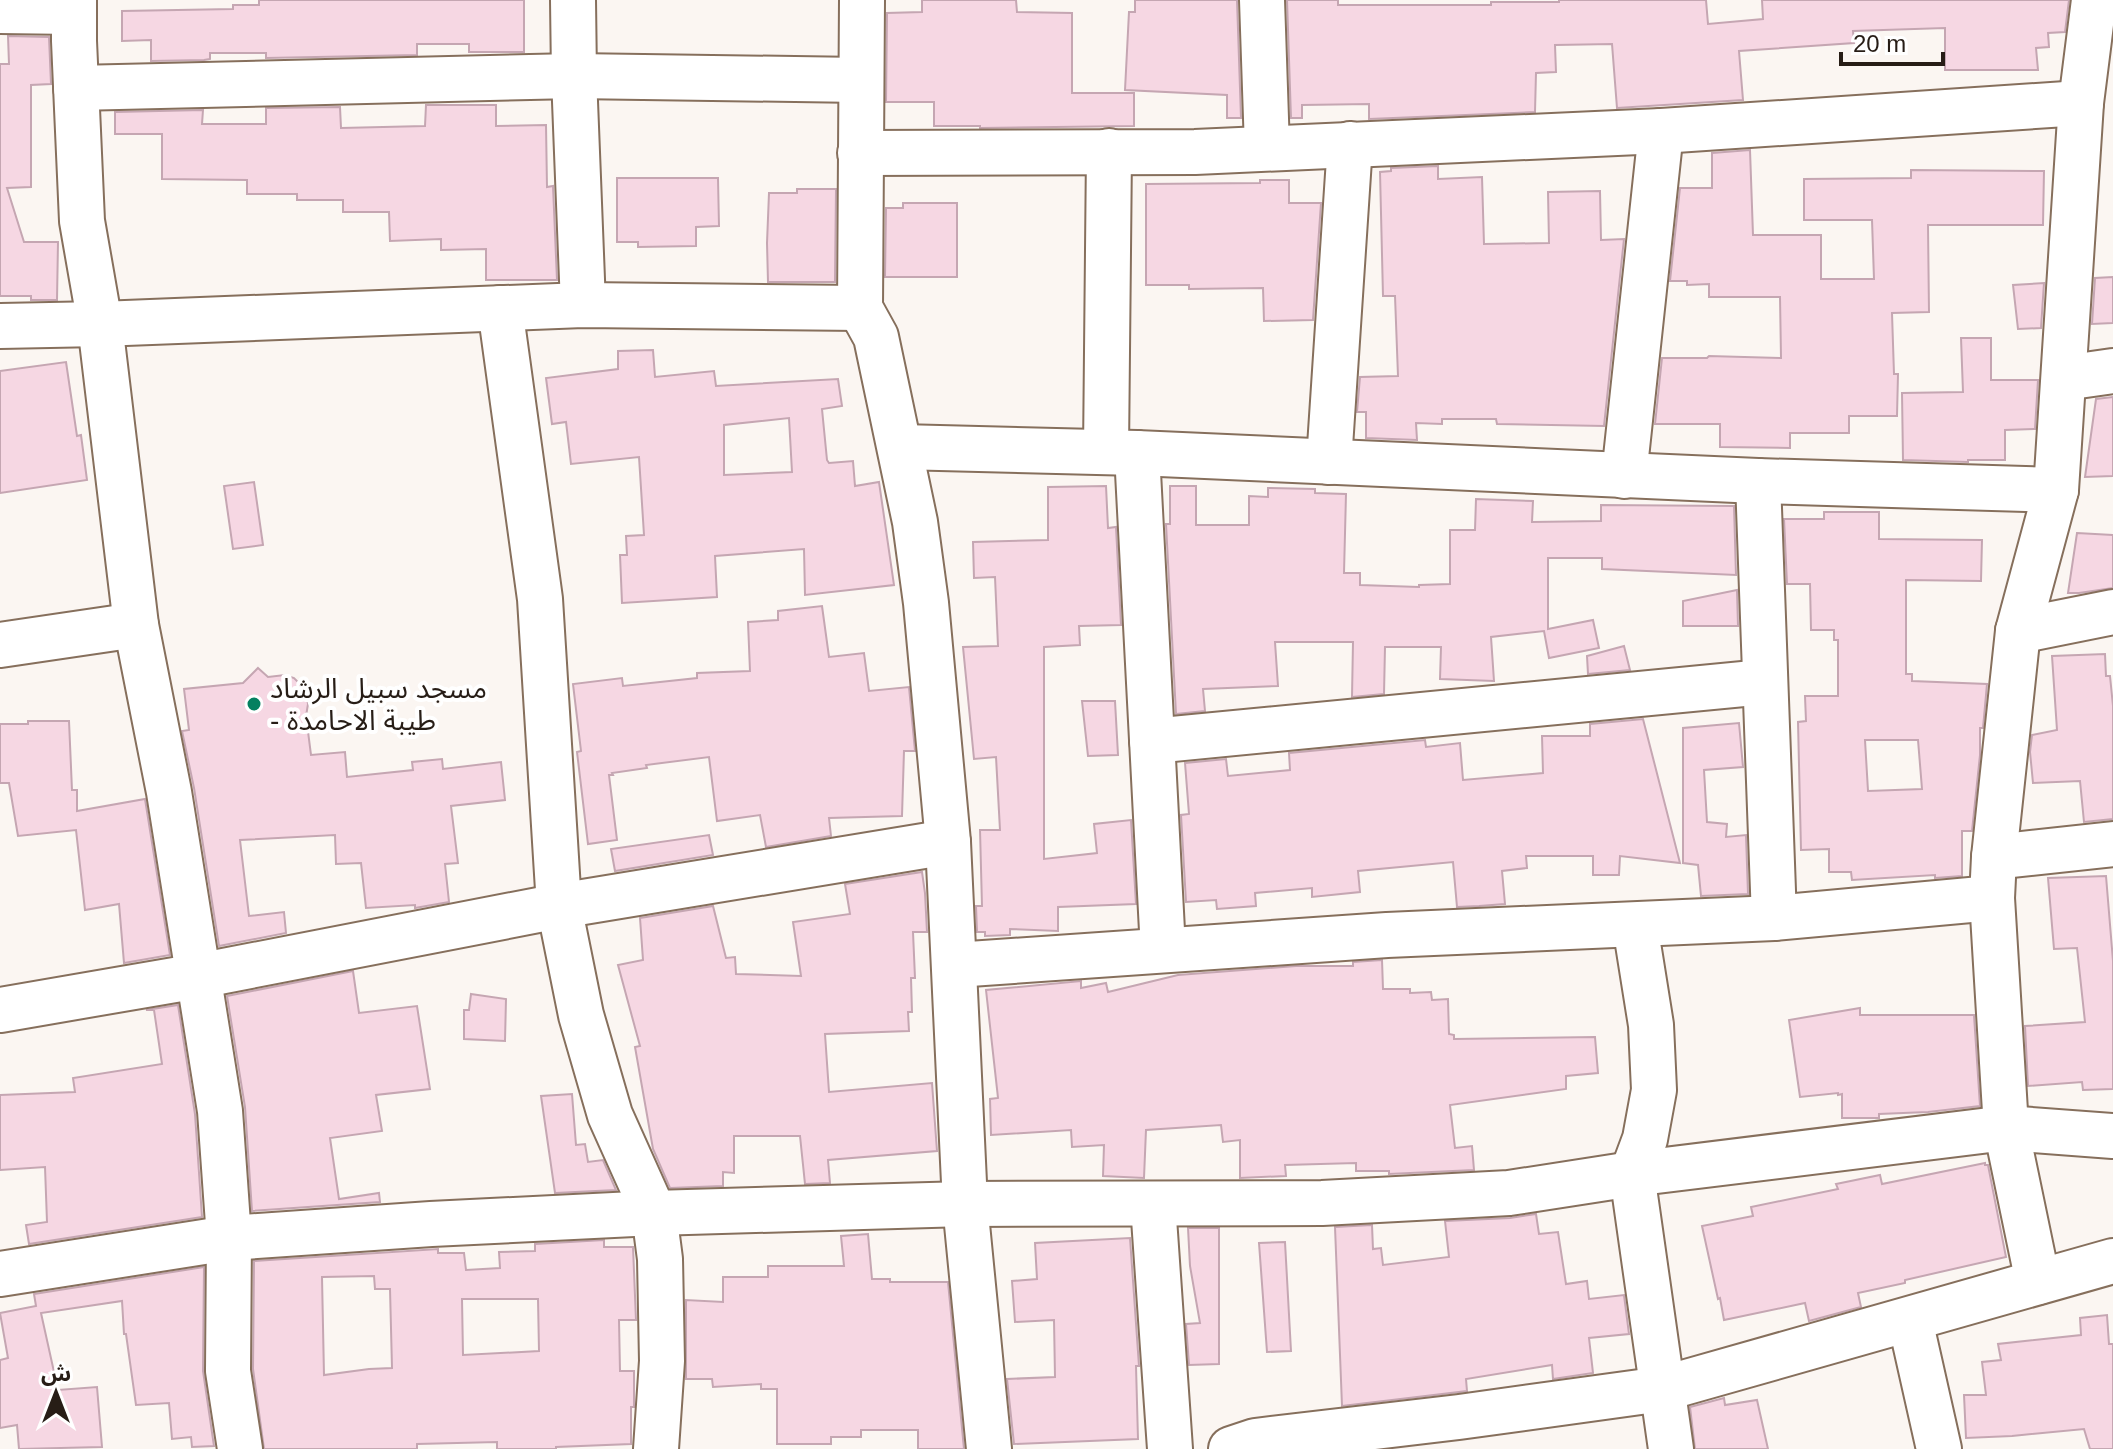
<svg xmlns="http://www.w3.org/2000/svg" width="2113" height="1449" font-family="Arial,'Noto Sans Arabic',sans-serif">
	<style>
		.building { fill: #f6d7e3; stroke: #c5a6b2; stroke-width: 2; fill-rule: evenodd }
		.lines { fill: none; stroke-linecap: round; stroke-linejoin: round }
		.minor-casing { stroke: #866f5c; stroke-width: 48 }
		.minor { stroke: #fff; stroke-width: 44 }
		.poi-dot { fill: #058060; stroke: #fff; stroke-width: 3 }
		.labels { text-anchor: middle; stroke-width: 8; stroke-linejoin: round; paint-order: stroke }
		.poi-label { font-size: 28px; fill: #271d16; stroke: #fff; text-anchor: start }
	</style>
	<rect width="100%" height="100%" fill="#fbf6f2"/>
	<g class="building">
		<path d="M259,0H524V52H469V44H417V55L266,58V53H210V59L204,60L151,61V40L122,41V11L233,9V5H259Z"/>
		<path d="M922,0H1016L1017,12L1072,13V93H1134V126L980,128V126H934V102H886L887,13L922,12Z"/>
		<path d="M1135,0H1237L1241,118H1227V95L1125,90L1129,12H1135Z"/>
		<path d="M1287,0H1338V5H1491V2H1559V0H1706L1708,24L1763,19L1762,0H2069L2065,32L2048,33L2049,47L2036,48L2038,70H1945V28L1853,31L1854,43L1739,51L1743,100L1617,108L1612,44L1555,45L1556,72L1536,73L1535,112L1369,119V104L1302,105V118H1291Z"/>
		<path d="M8,36L49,37L51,84L31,85V187L7,188L24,242H58L57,300H31V296H0V64H9Z"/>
		<path d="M426,105H496V126L546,125L547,187L553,186L557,280H486V249L441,250V239L390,241L389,212H343V200H297V194H247V180L162,179V134H115V112L203,110L202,124H266V108L340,107L341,128L425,126Z"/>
		<path d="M1750,150L1753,235H1821V279H1874L1872,220H1804V179L1911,178V170L2044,171L2043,225H1928L1929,312L1892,313L1894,374H1898L1897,416H1849V433H1790V448L1720,447V424H1655L1662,358H1707L1709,356L1781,358L1780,297H1709V284L1687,285V281H1670L1680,188H1712V153Z"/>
		<path d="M1438,166V179L1482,177L1484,244L1549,243L1548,192L1600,191L1601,240L1624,239L1604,426L1497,424L1496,419H1442V424L1416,423L1417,440L1366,438V412H1357L1360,377L1398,376L1395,296H1383L1380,172L1391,171V168Z"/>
		<path d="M617,178H718L719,226L696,227V246L638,247V242H617Z"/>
		<path d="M1260,180H1289V203H1321L1313,320L1264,321L1263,288L1189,289V285H1146V184L1260,183Z"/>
		<path d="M797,189H836L835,282H768L767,243L769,193H797Z"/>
		<path d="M903,203H957V277H885L886,208H903Z"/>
		<path d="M2113,277V323L2092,324L2095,278Z"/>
		<path d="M2044,283L2041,328L2018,329L2013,285Z"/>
		<path d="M1961,338H1991V380H2038L2035,429L2005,430V460H1968V462L1903,460L1902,393L1963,392Z"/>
		<path d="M653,350L655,377L714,371L716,386L838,379L842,406L822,409L827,460L829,463L853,461L855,486L879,482L894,585L805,595L804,549L715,556L717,597L622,603L620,555H627L626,536L644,535L639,457L571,464L566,422L552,424L546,378L618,369V351ZM789,418L792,472L724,475V425Z"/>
		<path d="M66,362L77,436L81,435L87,480L0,493V371Z"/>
		<path d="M2113,397V476L2085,477L2096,399Z"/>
		<path d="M254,482L263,545L233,549L224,486Z"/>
		<path d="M1106,486L1108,528L1116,527L1121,625L1079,626L1080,645L1044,647V859L1097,853L1094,824L1131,820L1136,904L1058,907V931L1010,929V935L985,936V932H977L976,906H982L980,830H1000L996,757L974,759L963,647L998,646L995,577L974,578L973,542L1048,540V487Z"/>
		<path d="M1170,486H1196V525H1249V496L1268,497V488L1315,489V493L1346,494L1344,573H1360V585L1419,587V585L1450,584V530H1475L1476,499L1533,501L1532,522L1601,521V505L1734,506L1736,575L1602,569V558H1548V629L1593,620L1599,648L1549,658L1544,631L1491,637L1494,681L1440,679L1441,647H1385L1384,694L1352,697L1353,642H1275L1278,686L1203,689L1205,711L1176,714L1166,524H1170Z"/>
		<path d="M1824,512H1879V539L1982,540L1981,581L1906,580V674H1912V681L1987,684L1983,728H1980V755L1972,831H1962V876L1935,878V875L1852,880L1851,872H1829V849L1801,850L1798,722L1806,721L1805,696H1838V640H1834V630H1811L1810,584H1787L1784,519H1824ZM1865,740H1918L1922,789L1868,791Z"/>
		<path d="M2077,533L2113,535V588L2079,593H2068Z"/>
		<path d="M1737,590L1738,626H1683V601Z"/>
		<path d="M822,606L829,657L864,653L869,691L909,687L915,751H904L902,816L829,818L831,836L766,847L760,815L717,821L709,757L646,765L647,768L612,773L613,775H609L617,840L588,844L577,752L581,751L573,684L622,678L623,686L697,678V673L750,671L748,622L778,620V611Z"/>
		<path d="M1624,646L1630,670L1588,674L1587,656Z"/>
		<path d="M2105,654L2106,676H2110L2113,706V819L2084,822L2080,781L2033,783L2030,752L2032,735L2057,730L2052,656Z"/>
		<path d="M258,668L268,677L285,675L294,678L300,684L307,697L308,704L306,716L311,755L345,752L347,777L413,770L412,762L442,759L443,769L501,762L505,800L451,806L458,863L445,864L449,902L415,908V905L366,908L361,863L336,864L335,835L240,840L249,916L284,912L286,933L219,946L194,788L182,731L189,730L184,689L243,683Z"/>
		<path d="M1082,701H1115L1118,755L1088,756Z"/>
		<path d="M1643,719L1680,863L1620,856L1619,875H1593V856H1526L1527,868L1502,871L1505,904L1479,906L1457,907L1453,862L1358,871L1360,892L1312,897V888L1255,893L1256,906L1217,909L1216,900L1186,902L1181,815L1189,814L1185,763L1226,759L1228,776L1290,770L1289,753L1425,740L1426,747L1460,743L1463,780L1543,773L1542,736H1590V724Z"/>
		<path d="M28,721H69L72,790H77V811L145,799L170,955L124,963L119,904L85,910L76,830L18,836L9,783H0V724H28Z"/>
		<path d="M1739,723L1743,767L1704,770L1707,822L1727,824L1726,837L1746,835L1748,894L1701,896L1698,865L1683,863V728Z"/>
		<path d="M709,835L713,855L615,871L611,849Z"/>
		<path d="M922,872L925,893L927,932H913L915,978H911L912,1012H908L909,1031L825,1034L829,1092L932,1083L937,1151L828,1160L830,1183L805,1184L800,1136H734V1173L723,1172V1186L670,1188L653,1149L635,1047L640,1046L618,965L643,960L640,918L713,906L726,958L735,957L736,974L801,976L793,922L850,914L845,884Z"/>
		<path d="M2106,876L2113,961V1089L2083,1090L2082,1082L2028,1086L2025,1026L2085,1022L2077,948L2054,949L2048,878Z"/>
		<path d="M1382,960L1383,989H1410V993L1431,992L1432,1000L1448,999L1449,1034L1454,1035V1039L1595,1037L1598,1073L1566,1076V1089L1450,1105L1455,1148L1472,1146L1474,1170L1389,1174V1171H1356V1163L1285,1165L1286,1176L1240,1178V1140L1223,1142L1221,1125L1146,1130L1144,1178L1103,1176L1104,1145L1072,1147L1071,1130L991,1135L990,1099L998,1098L986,990L1081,981V988L1106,983L1108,992L1178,975L1296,966H1353V962Z"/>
		<path d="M353,971L359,1013L417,1006L430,1089L376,1095L382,1131L330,1138L339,1199L379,1193L380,1202L252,1211L245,1107L227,996Z"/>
		<path d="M471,994L506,999L505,1041L464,1039V1010H469Z"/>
		<path d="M178,1005L195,1114L202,1217L29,1244L26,1225L47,1222L45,1167L0,1170V1095L75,1092L73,1078L162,1064L154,1010H146Z"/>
		<path d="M1860,1008V1015H1974L1980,1106L1928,1112L1879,1114V1118H1842V1094L1838,1095V1093L1800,1097L1789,1020Z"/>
		<path d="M572,1094L576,1145L585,1144L588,1162L603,1160L616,1190L555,1193L541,1096Z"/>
		<path d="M1985,1163V1165H1988L2006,1257L1905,1280V1283L1858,1293L1861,1307L1809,1321L1805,1303L1724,1320L1720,1298L1718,1299L1702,1226L1753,1216L1751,1207L1838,1189L1836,1184L1880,1175L1882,1184Z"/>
		<path d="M1536,1214L1539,1234L1558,1232L1566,1284L1587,1281L1589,1299L1624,1295L1629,1334L1589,1338L1593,1373L1553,1379L1552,1365L1466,1379L1467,1391L1342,1406L1335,1227L1372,1225L1373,1249L1381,1248L1383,1265L1449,1257L1445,1221L1510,1218Z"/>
		<path d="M1188,1228H1219V1364L1189,1365L1186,1324L1200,1323L1190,1266Z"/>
		<path d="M868,1234L872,1279H890V1282H948L964,1449H918V1430H861V1437H831V1444H777V1389H761V1384L713,1387L712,1379H686V1300L723,1302V1277H768V1266H844L841,1236Z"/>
		<path d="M1130,1238L1139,1366H1136L1138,1439L1014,1444L1007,1379L1055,1377L1054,1320L1015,1322L1012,1281L1037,1279L1035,1243Z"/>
		<path d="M604,1240V1247H633L636,1320H619L620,1371H634V1407H631V1444L556,1447V1449H497V1442L417,1444V1449H264L253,1369L254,1261L438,1249V1253H464L466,1270L500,1268L499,1252L535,1251V1244ZM374,1276L375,1289H390L392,1368L369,1369L324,1375L322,1277ZM462,1299H538L539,1351L463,1355Z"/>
		<path d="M1285,1242L1291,1351L1267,1352L1259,1243Z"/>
		<path d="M204,1267L203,1371L214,1446L192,1447L191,1437L172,1439L169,1403L136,1405L126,1334H124L122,1301L41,1313L58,1390L97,1387L102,1447L19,1449L17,1425L0,1428V1360L8,1358L0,1313L36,1306L34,1294Z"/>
		<path d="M2107,1315L2109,1344H2113V1449H2090L2084,1429L2012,1436L1966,1438L1964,1395H1986L1982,1362L2001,1360L1998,1344L2081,1335L2080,1318Z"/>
		<path d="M1724,1398L1725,1405L1757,1400L1768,1449H1695L1690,1407Z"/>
	</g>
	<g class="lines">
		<defs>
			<g id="minor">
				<path d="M74,0V41L82,221L100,324L136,625L169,792L220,1111L229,1238L228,1371L240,1449"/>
				<path d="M573,0L574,76L583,305"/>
				<path d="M862,0L860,308L876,337L915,522L926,603L948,842L965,1204L989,1449"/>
				<path d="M1262,0L1267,148"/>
				<path d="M0,11L74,12"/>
				<path d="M76,88L574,76L861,80"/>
				<path d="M860,153L1195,152L1661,131L2081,103"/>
				<path d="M500,308L540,599L559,906L581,1015L610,1115L654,1213L660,1259L662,1361L656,1449"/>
				<path d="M0,326L100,324L583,305L860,308"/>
				<path d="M2064,378L2113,371"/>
				<path d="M900,447L1137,453L1758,481L2056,490"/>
				<path d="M1106,452L1109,151"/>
				<path d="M1137,453L1163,950"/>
				<path d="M1329,462L1350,144"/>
				<path d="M1624,476L1661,131"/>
				<path d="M1758,481L1774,918"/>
				<path d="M2018,631L2113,612"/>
				<path d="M0,645L136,625"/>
				<path d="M1152,741L1764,682"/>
				<path d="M1994,857L2113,844"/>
				<path d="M1635,925L1651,1025L1654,1090L1645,1139L1632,1174L1671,1449"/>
				<path d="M955,965L1387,935L1774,918L1992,898"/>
				<path d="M0,1010L198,976L559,906L948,842"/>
				<path d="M1153,1204L1170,1449"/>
				<path d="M0,1274L229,1238L431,1224L654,1213L965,1204L1322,1203L1509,1193L1632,1174L2006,1128L2113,1136"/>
				<path d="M2038,1282L2006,1128L1992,898L1994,857L2018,631L2056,490L2081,103L2094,0"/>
				<path d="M1910,1320L1939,1449"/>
				<path d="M1231,1449L1255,1441L1459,1417L1662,1389L2113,1261"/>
			</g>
		</defs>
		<use href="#minor" class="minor-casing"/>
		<use href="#minor" class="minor"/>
	</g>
	<circle class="poi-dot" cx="254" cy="704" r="8"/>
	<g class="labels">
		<g class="poi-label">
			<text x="270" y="698">مسجد سبيل الرشاد<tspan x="270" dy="32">- طيبة الاحامدة</tspan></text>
		</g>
	</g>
	<g transform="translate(56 1393)" stroke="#ffffff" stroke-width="6" paint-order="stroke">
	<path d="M0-6L14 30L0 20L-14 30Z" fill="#271d16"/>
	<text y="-12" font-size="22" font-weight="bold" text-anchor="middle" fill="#271d16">ش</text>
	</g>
	<path d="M1841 52v12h102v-12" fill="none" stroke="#271d16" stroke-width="4"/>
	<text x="1853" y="52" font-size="24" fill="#271d16" stroke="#ffffff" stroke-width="6" paint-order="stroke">20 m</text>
</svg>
